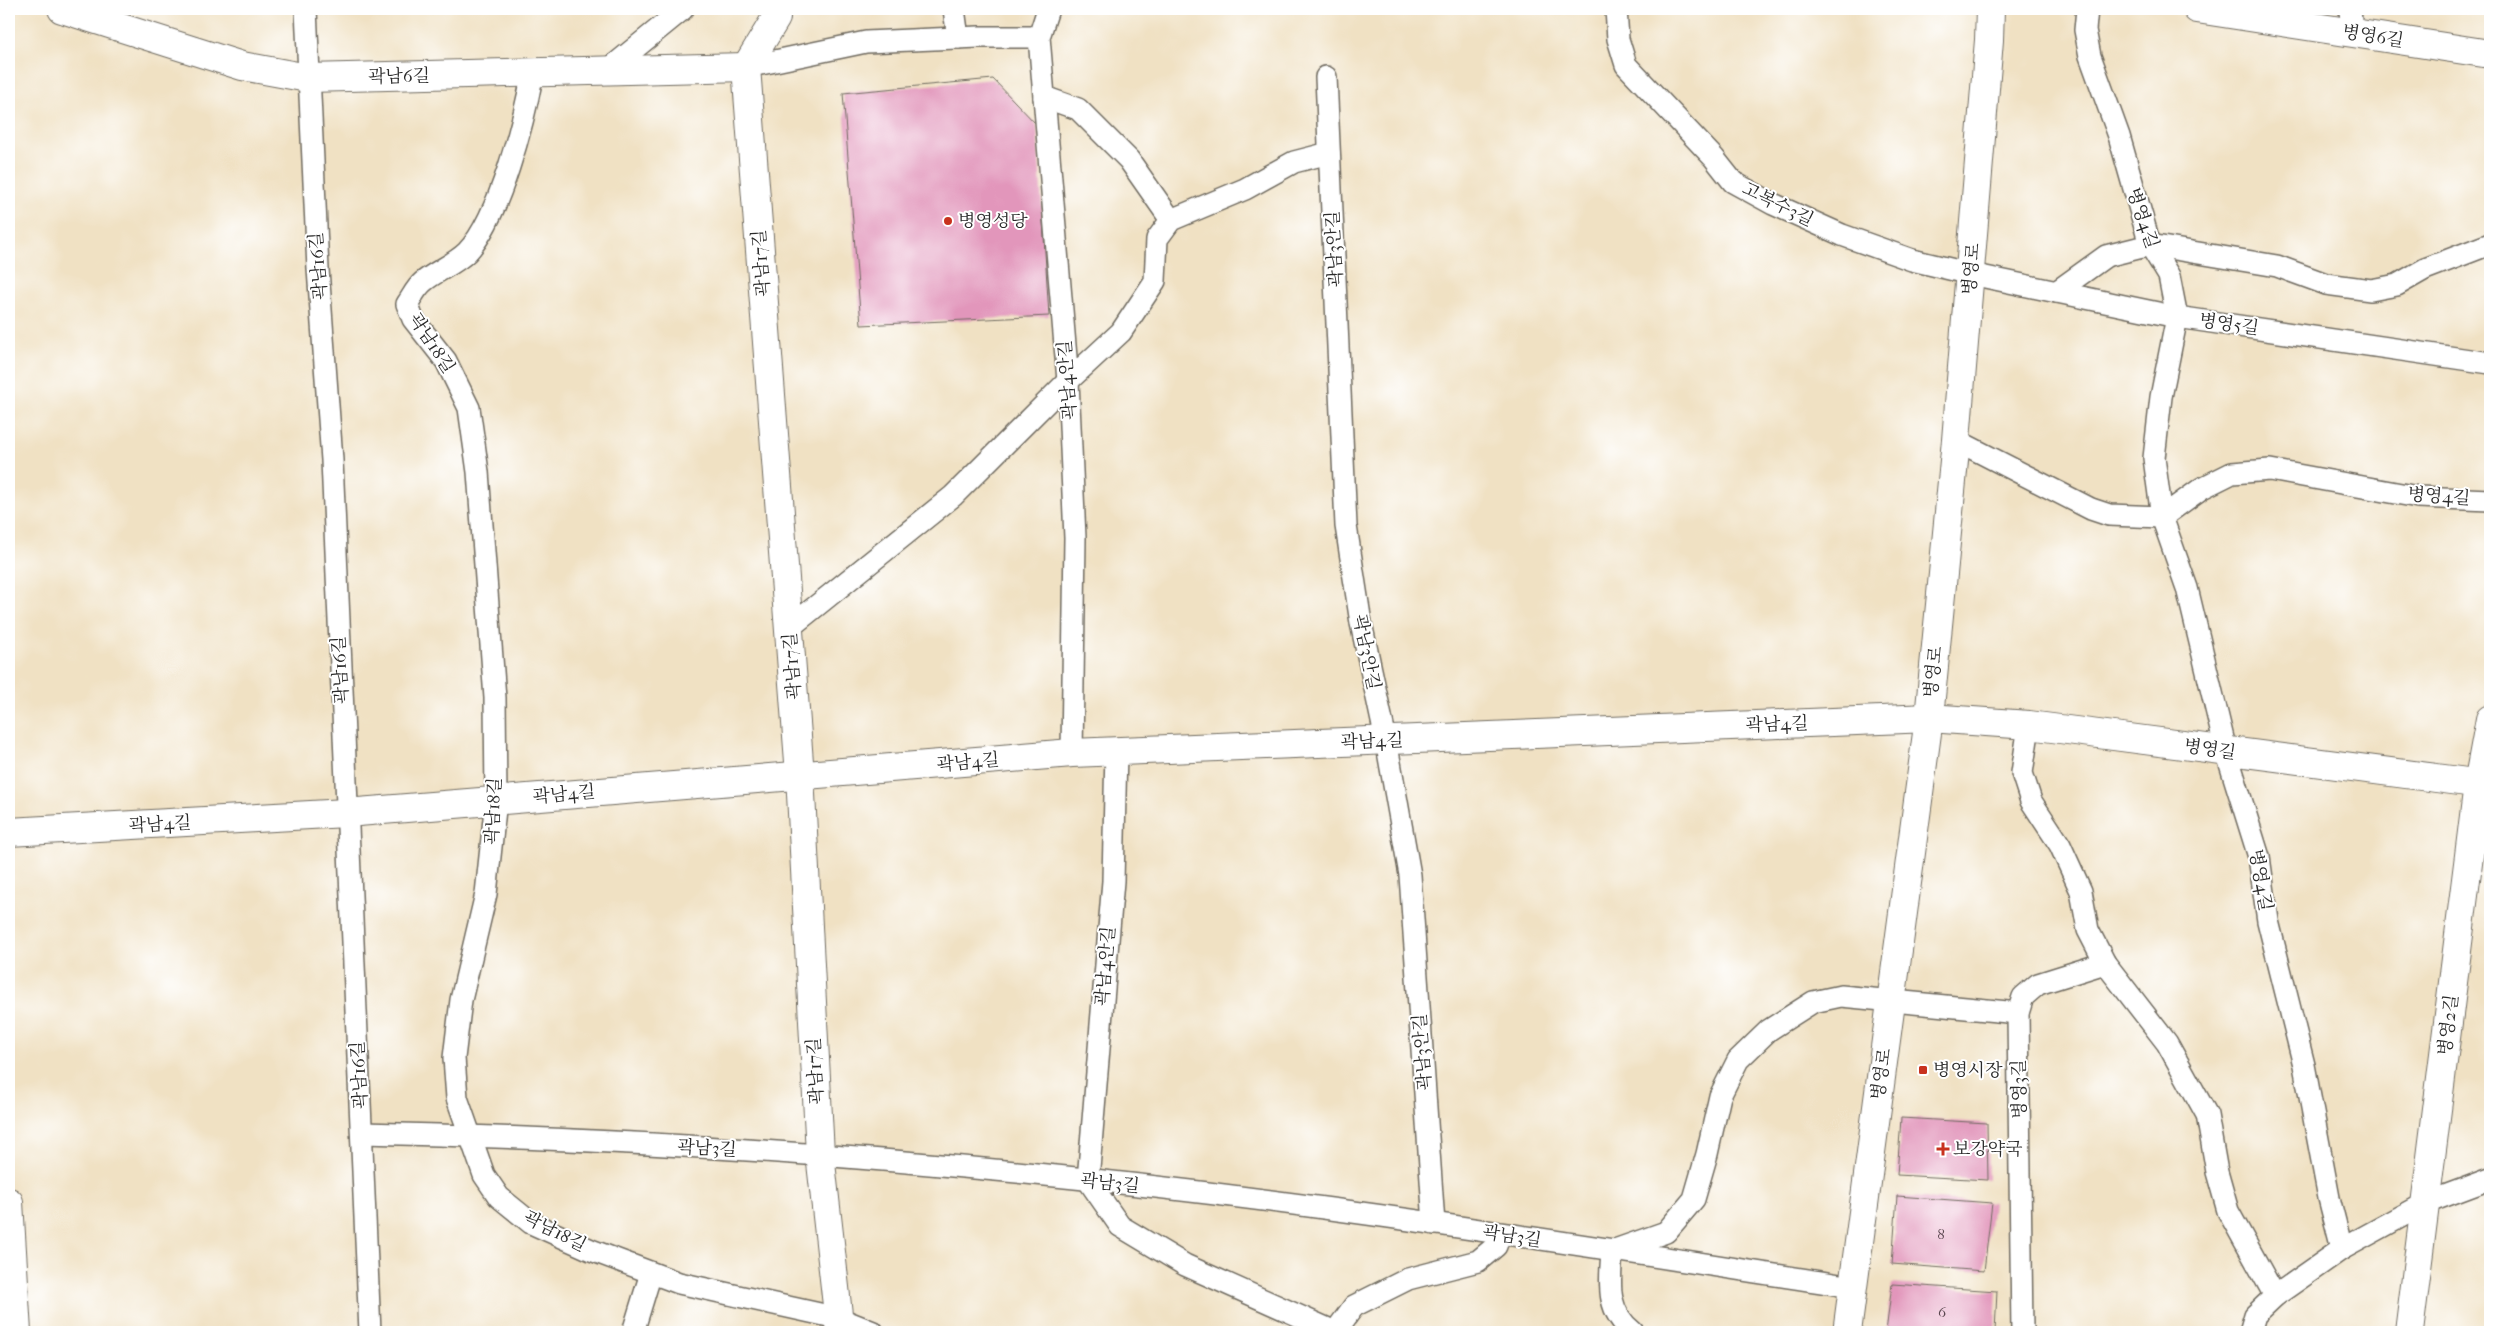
<svg xmlns="http://www.w3.org/2000/svg" width="2499" height="1341" font-family="'IM FELL French Canon','Noto Serif KR',serif">
	<style>
		.building { fill: #e296bb }
		.lines { fill: none; stroke-linecap: round; stroke-linejoin: round }
		.service-casing { stroke: #706b60; stroke-width: 24 }
		.minor-casing { stroke: #706b60; stroke-width: 30 }
		.tertiary-casing { stroke: #706b60; stroke-width: 30 }
		.service { stroke: #fff; stroke-width: 21 }
		.minor { stroke: #fff; stroke-width: 28 }
		.tertiary { stroke: #fff; stroke-width: 28 }
		.poi-dot { fill: #c8321e; stroke: #fff; stroke-width: 2 }
		.labels { text-anchor: middle; stroke-width: 4; stroke-linejoin: round; paint-order: stroke }
		.number-label { font-size: 15px; fill: #59464f }
		.street-label { font-size: 18px; fill: #2b2b2b; stroke: #fff }
		.poi-label { font-size: 18px; fill: #2b2b2b; stroke: #fff; text-anchor: start }
	</style>
	<rect width="100%" height="100%" fill="#fff"/>
	<filter id="ink" filterUnits="userSpaceOnUse"><feTurbulence type="fractalNoise" baseFrequency=".02" numOctaves="2"/><feDisplacementMap in="SourceGraphic" scale="10" xChannelSelector="R" yChannelSelector="G"/><feConvolveMatrix kernelMatrix="1 2 1 2 8 2 1 2 1" color-interpolation-filters="sRGB"/></filter>
	<filter id="wash" filterUnits="userSpaceOnUse"><feTurbulence type="fractalNoise" baseFrequency=".0096" numOctaves="4" result="noise"/><feDisplacementMap in="SourceGraphic" scale="20" xChannelSelector="R" yChannelSelector="G"/><feGaussianBlur stdDeviation="1.12" result="paint"/><feColorMatrix in="noise" values="0 0 0 0 0 0 0 0 0 0 0 0 0 0 0 0 0 1.4 0 .05"/><feComposite in="paint" operator="in"/></filter>
	<g filter="url(#wash)">
		<rect width="100%" height="100%" fill="#f0e1c3"/>
		<g id="blocks">
			<g class="building">
				<path d="M993,79L1037,125L1049,316L861,325L843,93Z"/>
				<path d="M1901,1118L1987,1123L1988,1180L1897,1175Z"/>
				<path d="M1897,1196L1992,1203L1984,1271L1892,1264Z"/>
				<path d="M1892,1284L1997,1291L1995,1332H1886Z"/>
			</g>
		</g>
	</g>
	<g filter="url(#ink)">
		<use href="#blocks" fill-opacity="0" stroke="#706b60" stroke-width="1"/>
		<g class="lines">
			<defs>
				<g id="service">
					<path d="M306,9L318,269L332,460L370,1332"/>
					<path d="M954,9L958,38"/>
					<path d="M1048,9L1039,37L1068,381L1075,538L1072,753"/>
					<path d="M1616,9L1618,39L1626,65L1714,158L1733,182L1773,204L1842,235L1912,260L1971,274L2177,317L2490,363"/>
					<path d="M2087,9L2085,30L2090,56L2119,136L2150,245L2169,276L2177,317L2161,397L2154,458L2162,517L2187,588L2226,751L2259,857L2268,921L2304,1065L2329,1198L2342,1249"/>
					<path d="M2350,9L2352,33"/>
					<path d="M746,67L866,42L979,37H1039"/>
					<path d="M607,71L683,9"/>
					<path d="M533,72C524,120 500,217 467,252C455,264 436,271 423,282C416,288 412,297 407,304L413,319L446,361L469,408L478,472L495,698L496,800L486,894L461,1000L454,1058L457,1098L484,1175L499,1197L531,1223L591,1250L679,1283L838,1318L873,1332"/>
					<path d="M1326,77L1346,526L1361,623L1386,740L1410,875L1434,1224"/>
					<path d="M1044,97L1078,109L1129,160L1171,220"/>
					<path d="M2056,292L2106,256L2150,245L2277,266L2326,284L2371,290L2397,285L2425,269L2490,244"/>
					<path d="M1956,440L2091,509L2109,515L2162,517L2202,488L2232,473L2270,470L2418,497L2490,500"/>
					<path d="M789,628L953,496L1068,381L1121,332L1155,281L1157,239L1171,220L1245,189L1294,162L1329,153"/>
					<path d="M2029,725L2022,773L2031,801L2060,845L2081,891L2088,930L2105,963L2167,1043L2207,1115L2217,1172L2228,1211L2275,1296"/>
					<path d="M1116,751L1113,881L1088,1180L1120,1226L1185,1265L1335,1332"/>
					<path d="M362,1133C691,1140 1020,1166 1346,1211C1515,1234 1684,1261 1853,1287"/>
					<path d="M633,1332L651,1273"/>
					<path d="M1335,1332L1354,1306L1408,1279L1478,1261L1496,1246L1500,1234"/>
					<path d="M1633,1332C1605,1310 1610,1282 1612,1251L1666,1232L1694,1199L1707,1154L1720,1096L1738,1060L1769,1030L1813,1002L1841,996L2018,1013"/>
					<path d="M2022,1332L2018,1013L2023,997L2038,984L2105,963"/>
					<path d="M2250,1332L2255,1315L2275,1296L2342,1249L2426,1203L2490,1179"/>
				</g>
				<g id="minor">
					<path d="M62,9L242,66L308,78L746,67"/>
					<path d="M775,9L776,18L746,67L800,775L820,1154L840,1332"/>
					<path d="M2197,9L2490,54"/>
					<path d="M9,832L346,813L1072,753L1929,718L2029,725L2490,785"/>
					<path d="M9,1202L17,1332"/>
					<path d="M2409,1332L2478,784L2490,719"/>
				</g>
				<path id="tertiary" d="M1847,1332L1929,718L1956,440L1989,40L1990,9"/>
			</defs>
			<use href="#service" class="service-casing"/>
			<use href="#minor" class="minor-casing"/>
			<use href="#tertiary" class="tertiary-casing"/>
			<use href="#service" class="service"/>
			<use href="#minor" class="minor"/>
			<use href="#tertiary" class="tertiary"/>
		</g>
	</g>
	<g class="poi-dot">
		<circle cx="948" cy="221" r="5"/>
		<rect x="1918" y="1065" width="10" height="10" rx="2.5"/>
		<path d="M1940.5 1141.5h5v5h5v5h-5v5h-5v-5h-5v-5h5z"/>
	</g>
	<g class="labels">
		<g class="number-label">
			<text x="1941" y="1239">8</text>
			<text x="1942" y="1317">6</text>
		</g>
		<g class="street-label">
			<text transform="translate(2373 36) rotate(9)" y="6">병영6길</text>
			<text transform="translate(399 76) rotate(-1)" y="6">곽남6길</text>
			<text transform="translate(1778 204) rotate(26)" y="6">고복수3길</text>
			<text transform="translate(2143 218) rotate(71)" y="6">병영4길</text>
			<text transform="translate(1334 249) rotate(-93)" y="6">곽남3안길</text>
			<text transform="translate(761 263) rotate(-94)" y="6">곽남17길</text>
			<text transform="translate(318 266) rotate(-94)" y="6">곽남16길</text>
			<text transform="translate(1971 269) rotate(-85)" y="6">병영로</text>
			<text transform="translate(2229 324) rotate(8)" y="6">병영5길</text>
			<text transform="translate(432 343) rotate(57)" y="6">곽남18길</text>
			<text transform="translate(1067 380) rotate(-94)" y="6">곽남4안길</text>
			<text transform="translate(2439 496) rotate(4)" y="6">병영4길</text>
			<text transform="translate(1367 652) rotate(79)" y="6">곽남3안길</text>
			<text transform="translate(792 666) rotate(-94)" y="6">곽남17길</text>
			<text transform="translate(340 670) rotate(-93)" y="6">곽남16길</text>
			<text transform="translate(1933 672) rotate(-84)" y="6">병영로</text>
			<text transform="translate(1777 724) rotate(-2)" y="6">곽남4길</text>
			<text transform="translate(1372 741) rotate(-2)" y="6">곽남4길</text>
			<text transform="translate(2210 749) rotate(8)" y="6">병영길</text>
			<text transform="translate(968 762) rotate(-5)" y="6">곽남4길</text>
			<text transform="translate(564 794) rotate(-5)" y="6">곽남4길</text>
			<text transform="translate(493 811) rotate(-87)" y="6">곽남18길</text>
			<text transform="translate(160 824) rotate(-3)" y="6">곽남4길</text>
			<text transform="translate(2261 880) rotate(80)" y="6">병영4길</text>
			<text transform="translate(1105 966) rotate(-85)" y="6">곽남4안길</text>
			<text transform="translate(2448 1025) rotate(-83)" y="6">병영2길</text>
			<text transform="translate(1422 1052) rotate(-94)" y="6">곽남3안길</text>
			<text transform="translate(815 1071) rotate(-93)" y="6">곽남17길</text>
			<text transform="translate(1881 1074) rotate(-82)" y="6">병영로</text>
			<text transform="translate(359 1075) rotate(-93)" y="6">곽남16길</text>
			<text transform="translate(2019 1089) rotate(-91)" y="6">병영3길</text>
			<text transform="translate(707 1148) rotate(3)" y="6">곽남3길</text>
			<text transform="translate(1110 1183) rotate(6)" y="6">곽남3길</text>
			<text transform="translate(555 1231) rotate(27)" y="6">곽남18길</text>
			<text transform="translate(1512 1236) rotate(9)" y="6">곽남3길</text>
		</g>
		<g class="poi-label">
			<text x="958" y="227">병영성당</text>
			<text x="1933" y="1076">병영시장</text>
			<text x="1953" y="1155">보강약국</text>
		</g>
	</g>
	<rect width="2499" height="1341" fill="none" stroke="#fff" stroke-width="30"/>
</svg>
